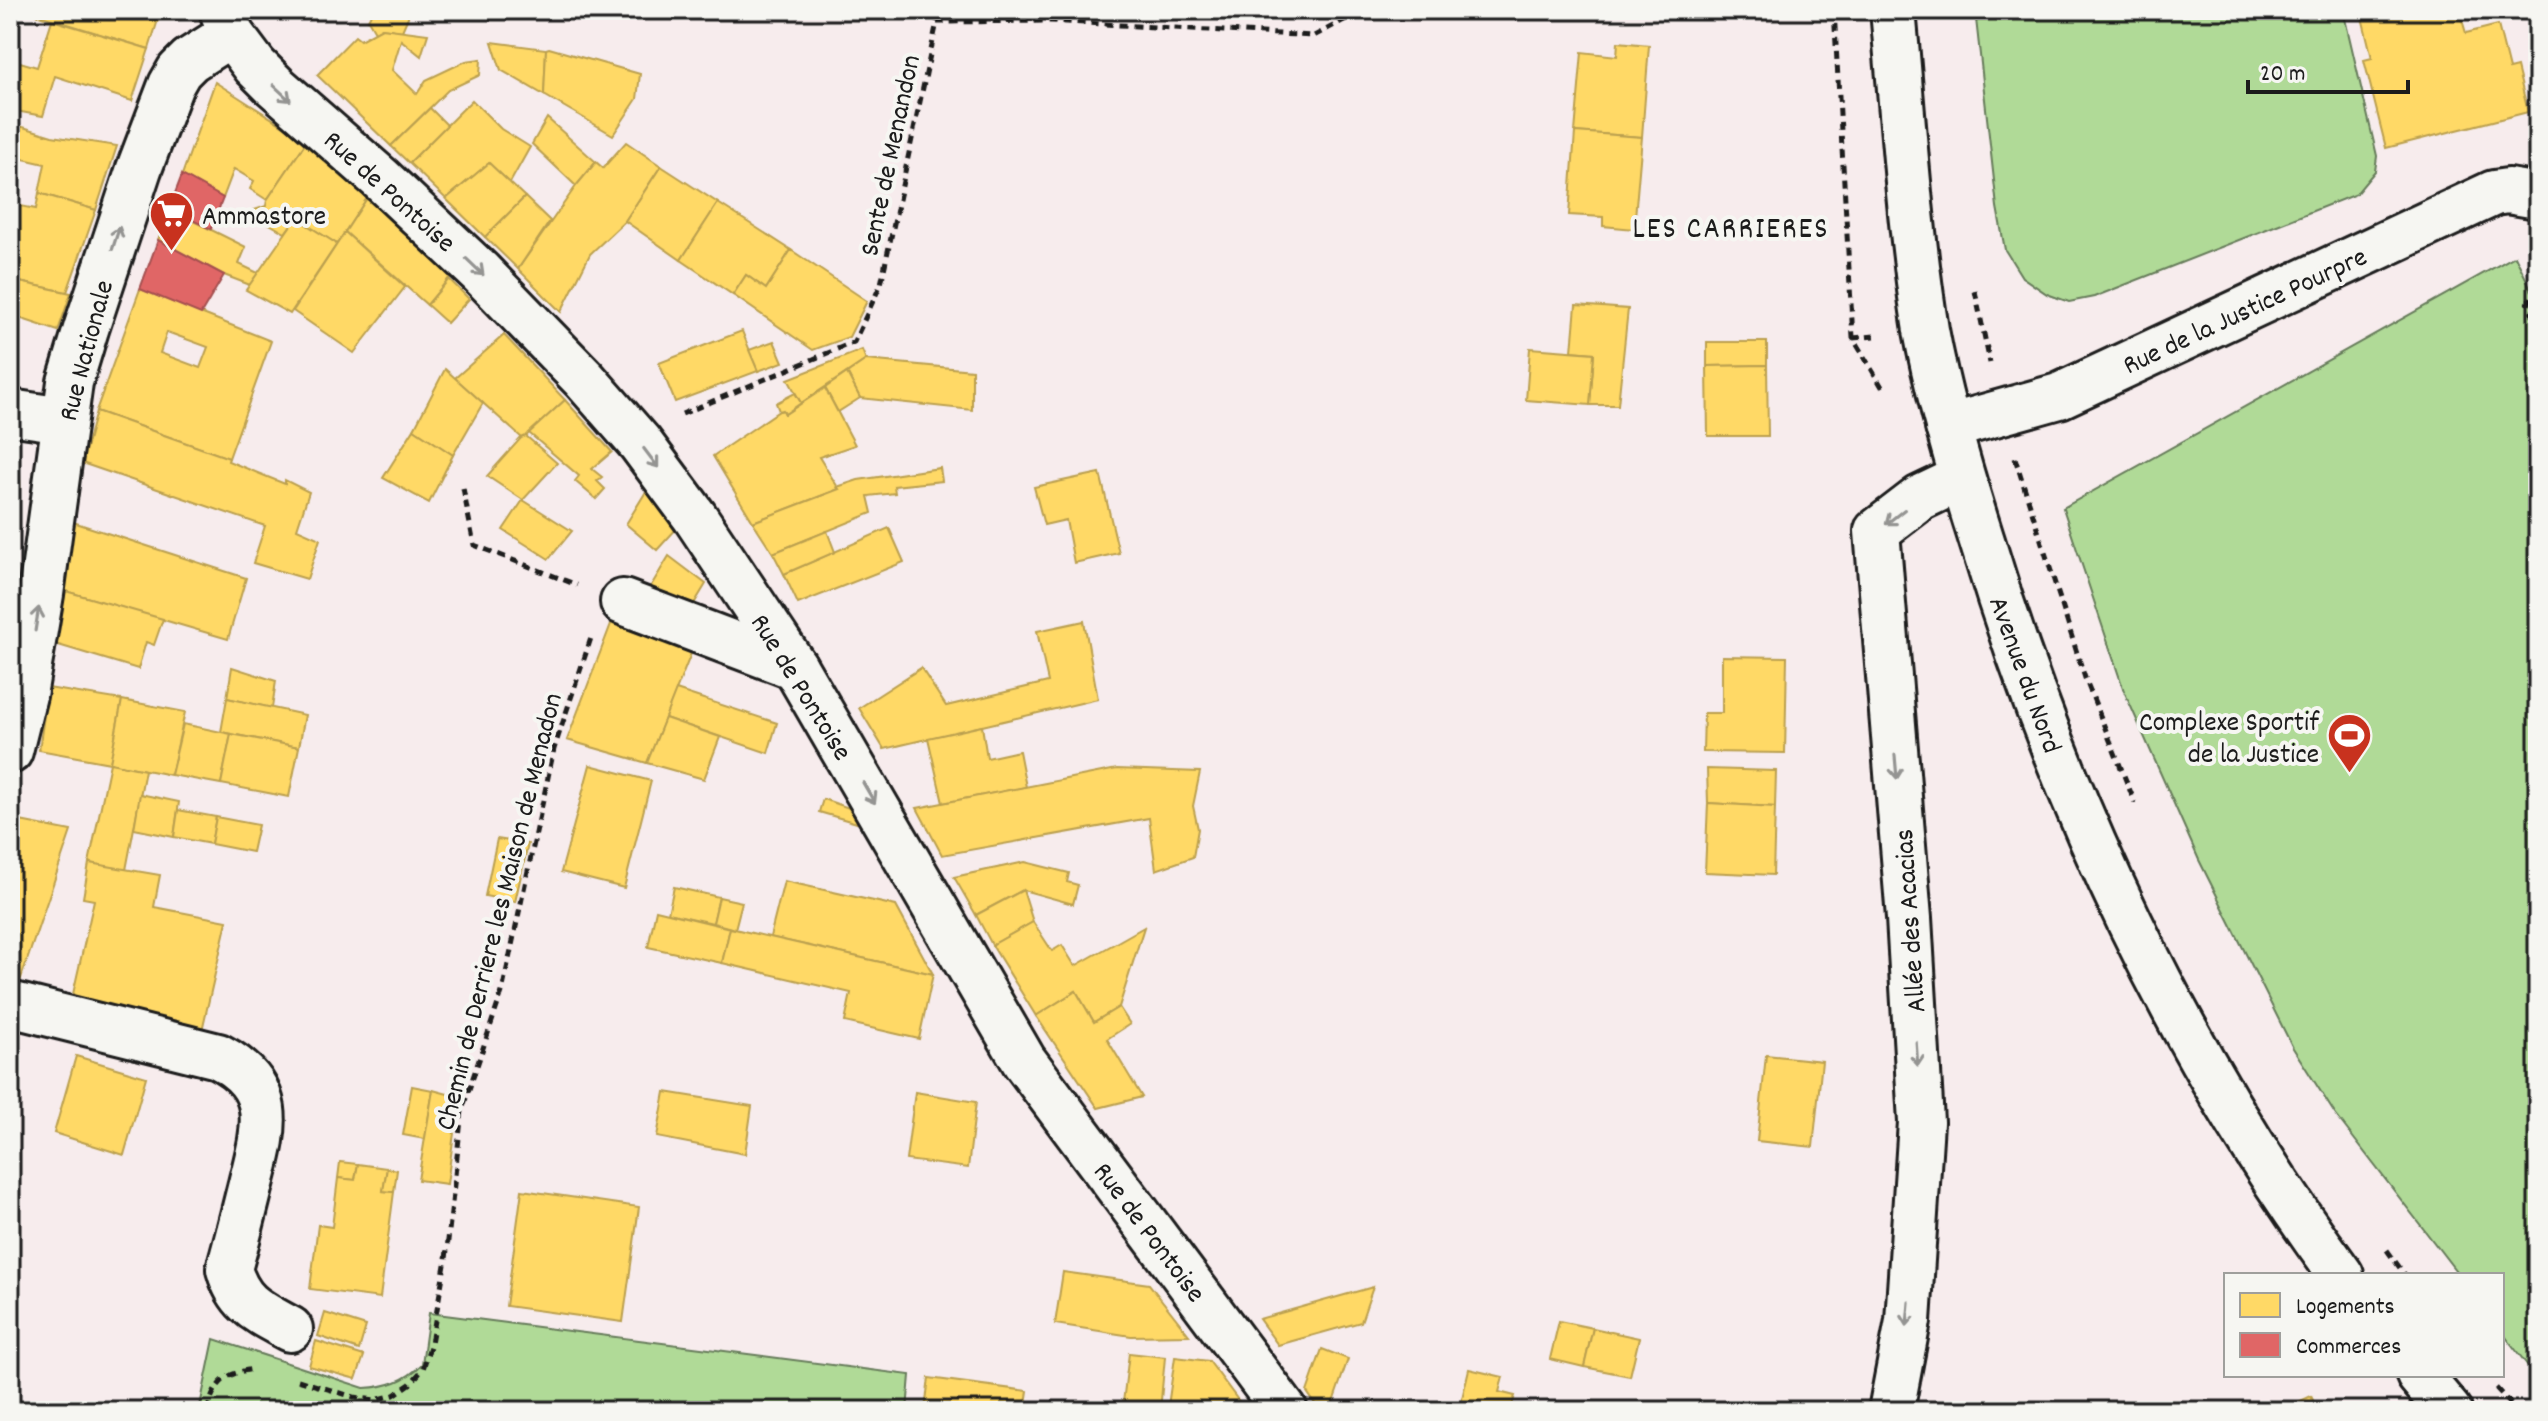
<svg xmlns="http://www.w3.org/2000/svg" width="2548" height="1421" font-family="Dekko,sans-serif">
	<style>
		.green { fill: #b0da97; stroke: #667b5a; stroke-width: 2 }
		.homes { fill: #ffd966; stroke: #bba050; stroke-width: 2; fill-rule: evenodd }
		.shops { fill: #e06666; stroke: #a55050; stroke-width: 2 }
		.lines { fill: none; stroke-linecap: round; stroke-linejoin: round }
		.minor-casing { stroke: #1c1c1c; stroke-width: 50 }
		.path { stroke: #1c1c1c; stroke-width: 5; stroke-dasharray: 8 6; stroke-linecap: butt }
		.minor { stroke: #f6f6f2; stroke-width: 44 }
		.oneway { stroke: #949492 }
		.labels { text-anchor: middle; stroke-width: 8; stroke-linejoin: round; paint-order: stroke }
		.street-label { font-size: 28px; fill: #1c1c1c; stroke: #f6f6f2 }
		.poi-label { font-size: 28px; fill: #1c1c1c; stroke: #f6f6f2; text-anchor: start }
		.neighbourhood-label { font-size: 30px; letter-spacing: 2px; fill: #1c1c1c; stroke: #f6f6f2 }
	</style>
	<rect width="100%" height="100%" fill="#f7eced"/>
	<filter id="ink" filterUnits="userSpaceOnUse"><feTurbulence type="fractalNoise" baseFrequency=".0125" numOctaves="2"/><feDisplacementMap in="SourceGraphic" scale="16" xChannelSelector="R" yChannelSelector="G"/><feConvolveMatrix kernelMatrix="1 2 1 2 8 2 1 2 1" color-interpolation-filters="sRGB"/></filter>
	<g filter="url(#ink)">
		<g class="green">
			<path d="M1975,10H2343L2377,156L2375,171L2356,194L2094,297L2069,302L2047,294L2022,277L2005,250L1997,207Z"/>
			<path d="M2515,256L2538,303V1379L2502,1332V1275H2459L2335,1114L2293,1048L2199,860L2124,691L2063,508Z"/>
			<path d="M429,1313L910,1375L907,1411H199L214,1339L364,1388C387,1387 406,1381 422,1364Z"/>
		</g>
		<g class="homes">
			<path d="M22,10H161L149,49Z"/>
			<path d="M373,10H411L402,31L382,28L375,32L368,20Z"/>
			<path d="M2371,10H2459L2466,33L2498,25L2509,69L2517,67L2528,112L2386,148L2364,60L2372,58L2361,13Z"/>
			<path d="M52,20L149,49L132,101L55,76L43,116L10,110V59L37,67Z"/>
			<path d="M382,28L428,34L421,56L401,40L392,70L417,94L426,80L466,61L481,59L480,75L448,90L391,146L317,75L355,36L360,40Z"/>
			<path d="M492,42L546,49L544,95L501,70Z"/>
			<path d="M1618,42L1649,45L1642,137L1575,132L1582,52L1617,56Z"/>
			<path d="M549,48L640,74L637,99L613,135L544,95L546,49Z"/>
			<path d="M215,82L307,141L267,200L250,189L254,181L234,169L223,198L182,175Z"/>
			<path d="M472,100L501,129L530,147L510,183L489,163L446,199L409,163Z"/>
			<path d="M430,108L447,125L409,163L391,146Z"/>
			<path d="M547,118L596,162L576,186L532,144Z"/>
			<path d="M10,123L52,136L117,146L96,210L39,193L45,164L10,156Z"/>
			<path d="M1575,132L1642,137L1634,229L1603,226V217L1569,215Z"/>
			<path d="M307,141L371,192L337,244L296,218L285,233L249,212L266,206L267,200Z"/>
			<path d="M626,142L661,166L625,221L590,254L561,312L518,269L576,186L596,162L603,168Z"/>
			<path d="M489,163L525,197L485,237L446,199Z"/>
			<path d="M661,166L718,203L681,260L625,221Z"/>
			<path d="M371,192L455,271L427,305L345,232Z"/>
			<path d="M39,193L96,210L67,292L10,280V204L36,209Z"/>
			<path d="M525,197L550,221L518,269L485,237Z"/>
			<path d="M718,203L791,250L766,289L746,275L733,295L681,260Z"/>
			<path d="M169,209L246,247L239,264L258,273L250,285L224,275L158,240Z"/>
			<path d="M296,218L337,244L290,314L246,290Z"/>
			<path d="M345,232L405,287L354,353L293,311Z"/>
			<path d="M791,250L867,301L849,337L813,350L733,295L746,275L766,289Z"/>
			<path d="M449,279L469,299L447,323L427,305Z"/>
			<path d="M10,280L71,293L58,331L10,315Z"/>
			<path d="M140,289L271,341L229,458L96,411ZM167,332L208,347L200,368L160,353Z"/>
			<path d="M1576,305L1628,309L1618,405H1590L1594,353L1572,351Z"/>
			<path d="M742,331L758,371L675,402L659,363Z"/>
			<path d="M504,335L565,400L523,439L455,378Z"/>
			<path d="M774,341L783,362L758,371L749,350Z"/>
			<path d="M1707,342H1767V365L1707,366Z"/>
			<path d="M1530,348L1594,353L1590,405L1526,400Z"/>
			<path d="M862,350L866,360L801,403L788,379Z"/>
			<path d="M866,360L972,370V410L860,398L847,373Z"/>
			<path d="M1767,365L1768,436H1708L1707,366Z"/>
			<path d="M445,369L483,403L453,455L414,429Z"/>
			<path d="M847,373L860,398L838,412L825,388Z"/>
			<path d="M825,388L855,445L819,457L839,489L753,522L713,456L779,411L783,410L785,414Z"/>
			<path d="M795,393L801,403L785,414L783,410L779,411L776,403Z"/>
			<path d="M565,400L612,452L592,469L602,477L597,481L605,489L596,499L575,481L579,476L529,433Z"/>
			<path d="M96,411L229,458L228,461L285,484V480L309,492L297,529L320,539L307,579L253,563L265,526L82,463Z"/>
			<path d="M414,429L453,455L429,503L383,478Z"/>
			<path d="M526,436L557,463L523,500L487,476L521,438Z"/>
			<path d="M10,442L17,444L20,487L14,497L10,496Z"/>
			<path d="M940,468L942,481L894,486L895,493L868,496L872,513L773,553L753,522L839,489L837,487L858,480Z"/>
			<path d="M1100,473L1119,553L1074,563L1066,520L1044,525L1034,487Z"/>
			<path d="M647,490L679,526L657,550L626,524Z"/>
			<path d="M523,500L572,531L549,559L503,530Z"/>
			<path d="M73,522L246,578L228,639L62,590Z"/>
			<path d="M889,528L904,562L798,604L784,574Z"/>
			<path d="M827,531L835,552L784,574L773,553Z"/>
			<path d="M669,556L706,584L689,612L646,594Z"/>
			<path d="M62,590L163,619L154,645L146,642L138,669L55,644Z"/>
			<path d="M614,616L694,646L647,763L567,740Z"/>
			<path d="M1084,621L1098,699L884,749L859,708L921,668L946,706L1048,682L1037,631Z"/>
			<path d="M1722,656L1787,657L1785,753L1703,752L1704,713H1722Z"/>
			<path d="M232,667L276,681L272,708L227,698Z"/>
			<path d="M48,688L122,700L110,763L39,750Z"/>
			<path d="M676,690L777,723L768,753L665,718Z"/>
			<path d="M227,698L305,715L299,747L221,732Z"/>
			<path d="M122,700L185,712L171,775L110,763Z"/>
			<path d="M665,718L720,737L704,779L647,763Z"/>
			<path d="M183,724L231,734L221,784L171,775Z"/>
			<path d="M982,726L987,758L1019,751L1026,787L943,803L928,738Z"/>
			<path d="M231,734L299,747L289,797L221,784Z"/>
			<path d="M110,763L145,770L126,870L89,863Z"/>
			<path d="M590,765L651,781L624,888L561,872Z"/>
			<path d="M1117,769L1200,772L1193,806L1198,829L1193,857L1156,870L1149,818L942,855L917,808Z"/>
			<path d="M1707,769L1776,771L1775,807L1708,803Z"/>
			<path d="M140,794L179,802L174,837L134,829Z"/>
			<path d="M823,799L855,810L864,825L819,812Z"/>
			<path d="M1708,803L1775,807L1773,875L1705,872Z"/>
			<path d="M178,810L216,817L211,844L174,837Z"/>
			<path d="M216,817L258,825L252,852L211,844Z"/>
			<path d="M15,820L71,831L17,990L10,988V836Z"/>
			<path d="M497,839L528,844L515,902L485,896Z"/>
			<path d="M1025,862L1069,873L1067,882L1078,885L1073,904L1023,890L976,915L954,877Z"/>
			<path d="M89,863L160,875L154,907L227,921L201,1035L71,1003L94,900L83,898Z"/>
			<path d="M784,881L896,906L933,974L770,937Z"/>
			<path d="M674,887L719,897L713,923L668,913Z"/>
			<path d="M1023,890L1033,922L992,945L976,915Z"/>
			<path d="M719,897L742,902L735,929L713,923Z"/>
			<path d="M656,910L730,928L722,963L648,947Z"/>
			<path d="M1033,922L1052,951L1062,945L1075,966L1144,927L1119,1007L1094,1022L1076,991L1036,1016L992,945Z"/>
			<path d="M730,928L933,974L919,1039L845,1022L851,993L722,963Z"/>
			<path d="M1076,991L1094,1022L1119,1007L1130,1024L1107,1039L1142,1097L1098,1108L1036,1016Z"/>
			<path d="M1766,1055L1822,1061L1813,1147L1757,1141Z"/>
			<path d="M76,1056L146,1077L124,1155L54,1133Z"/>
			<path d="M412,1086L433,1090L425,1139L403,1135Z"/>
			<path d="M433,1090L459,1097L447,1184L418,1180Z"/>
			<path d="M665,1092L752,1106L745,1154L657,1137Z"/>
			<path d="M915,1092L976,1102L968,1168L906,1160Z"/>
			<path d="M340,1162L358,1164L355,1180L338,1178Z"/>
			<path d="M358,1164L387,1168L383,1191L394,1192L380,1298L310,1289L318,1225L332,1227L338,1178L355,1180Z"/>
			<path d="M387,1168L397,1170L394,1192L383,1191Z"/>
			<path d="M522,1190L639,1207L623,1322L506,1306Z"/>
			<path d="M1063,1272L1149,1284L1189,1335L1131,1336L1055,1324Z"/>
			<path d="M1373,1287L1361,1322L1278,1345L1259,1319Z"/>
			<path d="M325,1313L366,1326L359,1350L318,1336Z"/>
			<path d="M1559,1321L1593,1328L1584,1367L1550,1359Z"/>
			<path d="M1593,1328L1639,1338L1630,1376L1584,1367Z"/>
			<path d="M316,1341L364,1356L356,1379L309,1366Z"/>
			<path d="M1322,1349L1348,1359L1330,1411H1320L1307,1392Z"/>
			<path d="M1129,1353L1165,1357L1160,1411H1122Z"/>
			<path d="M1175,1357L1209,1361L1246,1411H1200L1168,1406Z"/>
			<path d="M1469,1369L1503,1377L1499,1392L1515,1396L1511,1408L1521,1411H1459Z"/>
			<path d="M929,1378L1028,1391L1025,1411L925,1409Z"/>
			<path d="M2311,1396L2318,1411H2279Z"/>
		</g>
		<g class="shops">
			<path d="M182,175L223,198L211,229L169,209Z"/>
			<path d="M158,240L224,275L201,314L140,289Z"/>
		</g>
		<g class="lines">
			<defs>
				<g id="minor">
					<path d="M222,10L231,34L255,66L275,86L380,178L480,272L584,379L640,443L695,517L795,667L1024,1061L1285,1411"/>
					<path d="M1893,10C1903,116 1909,224 1926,330C1939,401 1960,472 1982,541C2060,800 2180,1057 2341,1275"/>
					<path d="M10,412L63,420"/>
					<path d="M1948,427L2059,396L2494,193L2508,191L2538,196"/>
					<path d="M623,602L795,667"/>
					<path d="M10,751L24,695L41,594L70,382L86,329L139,169L171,85L179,71L190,60L231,34"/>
					<path d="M10,1004L218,1056C278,1087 265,1128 251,1184C244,1212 237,1241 229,1269C239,1305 259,1312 290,1329"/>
					<path d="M2419,1375L2449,1411"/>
					<path d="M1891,1411L1908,1321L1921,1122L1909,918L1877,531L1920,498L1962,478"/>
				</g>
			</defs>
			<use href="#minor" class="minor-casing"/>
			<g class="path">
				<path d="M1834,10L1853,338L1885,392"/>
				<path d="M2536,284L2528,305L2538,324"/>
				<path d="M1975,291L1990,363"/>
				<path d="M1853,338L1876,336"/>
				<path d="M682,414L854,342L881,284L937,22L1050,21L1314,36L1363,10"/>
				<path d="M2015,458L2085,678L2135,803"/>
				<path d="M463,488L474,545L577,585"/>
				<path d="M2387,1250L2405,1275"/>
				<path d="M298,1380L354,1397L375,1400L394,1395L410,1384L423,1369L431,1343L446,1259L462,1110L502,992L554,749L591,638"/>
				<path d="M2496,1388L2517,1411"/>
				<path d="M207,1411C215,1383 224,1373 254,1369"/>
			</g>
			<use href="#minor" class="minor"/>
		</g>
		<defs><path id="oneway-shaft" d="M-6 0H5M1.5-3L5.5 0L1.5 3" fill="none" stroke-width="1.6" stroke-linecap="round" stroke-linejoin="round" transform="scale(2)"/></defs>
		<g class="oneway">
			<use href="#oneway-shaft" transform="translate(282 93) rotate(43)"/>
			<use href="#oneway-shaft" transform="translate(116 238) rotate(-72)"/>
			<use href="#oneway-shaft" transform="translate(475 267) rotate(44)"/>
			<use href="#oneway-shaft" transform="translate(651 458) rotate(53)"/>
			<use href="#oneway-shaft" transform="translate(1895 517) rotate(142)"/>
			<use href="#oneway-shaft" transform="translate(37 619) rotate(-81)"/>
			<use href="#oneway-shaft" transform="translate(1896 767) rotate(85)"/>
			<use href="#oneway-shaft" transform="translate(869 793) rotate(60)"/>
			<use href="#oneway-shaft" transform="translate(1917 1054) rotate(86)"/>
			<use href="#oneway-shaft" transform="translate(1908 1314) rotate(95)"/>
		</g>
	</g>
	<defs>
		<symbol id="supermarket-pin" viewBox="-11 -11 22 30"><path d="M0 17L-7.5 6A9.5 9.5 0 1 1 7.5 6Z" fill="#c8321e" stroke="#f6f6f2"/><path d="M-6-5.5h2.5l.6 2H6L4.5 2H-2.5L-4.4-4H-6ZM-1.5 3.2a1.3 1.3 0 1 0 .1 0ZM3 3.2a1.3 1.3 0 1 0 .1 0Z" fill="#fff"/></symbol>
		<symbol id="stadium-pin" viewBox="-11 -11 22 30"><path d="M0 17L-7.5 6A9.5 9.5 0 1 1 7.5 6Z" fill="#c8321e" stroke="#f6f6f2"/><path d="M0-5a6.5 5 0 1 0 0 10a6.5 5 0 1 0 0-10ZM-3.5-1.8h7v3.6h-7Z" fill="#fff"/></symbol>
	</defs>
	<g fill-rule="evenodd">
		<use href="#supermarket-pin" x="146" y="188" width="51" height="69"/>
		<use href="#stadium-pin" x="2324" y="710" width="51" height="69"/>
	</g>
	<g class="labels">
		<g class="street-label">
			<text transform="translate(888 155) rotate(-78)" y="10">Sente de Menandon</text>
			<text transform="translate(391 190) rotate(42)" y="10">Rue de Pontoise</text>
			<text transform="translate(2244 309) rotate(-25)" y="10">Rue de la Justice Pourpre</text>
			<text transform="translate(84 350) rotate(-75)" y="10">Rue Nationale</text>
			<text transform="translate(2027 674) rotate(70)" y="10">Avenue du Nord</text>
			<text transform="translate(803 686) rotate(58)" y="10">Rue de Pontoise</text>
			<text transform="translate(497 911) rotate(-76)" y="10">Chemin de Derriere les Maison de Menadon</text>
			<text transform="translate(1908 921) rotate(-94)" y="10">Allée des Acacias</text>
			<text transform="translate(1151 1231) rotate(53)" y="10">Rue de Pontoise</text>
		</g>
		<g class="poi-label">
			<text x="202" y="224">Ammastore</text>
			<text x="2319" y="730" text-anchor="end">Complexe Sportif<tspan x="2319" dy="32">de la Justice</tspan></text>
		</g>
		<g class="neighbourhood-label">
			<text x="1731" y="237">LES CARRIERES</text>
		</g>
	</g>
	<rect width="2548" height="1421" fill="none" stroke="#f6f6f2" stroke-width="40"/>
	<rect x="20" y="20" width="2508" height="1381" fill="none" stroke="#1c1c1c" stroke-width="3" filter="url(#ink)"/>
	<rect x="2224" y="1273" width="280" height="104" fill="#f6f6f2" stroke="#9f9f9c" stroke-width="2"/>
	<rect x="2240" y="1293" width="40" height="24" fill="#ffd966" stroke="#9f9f9c" stroke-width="2"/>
	<text x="2296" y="1313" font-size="24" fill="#1c1c1c">Logements</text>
	<rect x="2240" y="1333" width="40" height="24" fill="#e06666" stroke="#9f9f9c" stroke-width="2"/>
	<text x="2296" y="1353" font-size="24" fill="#1c1c1c">Commerces</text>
	<path d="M2248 80v12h160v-12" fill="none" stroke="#1c1c1c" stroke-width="4"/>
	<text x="2260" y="80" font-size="24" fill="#1c1c1c" stroke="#f6f6f2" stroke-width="6" paint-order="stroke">20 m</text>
</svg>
